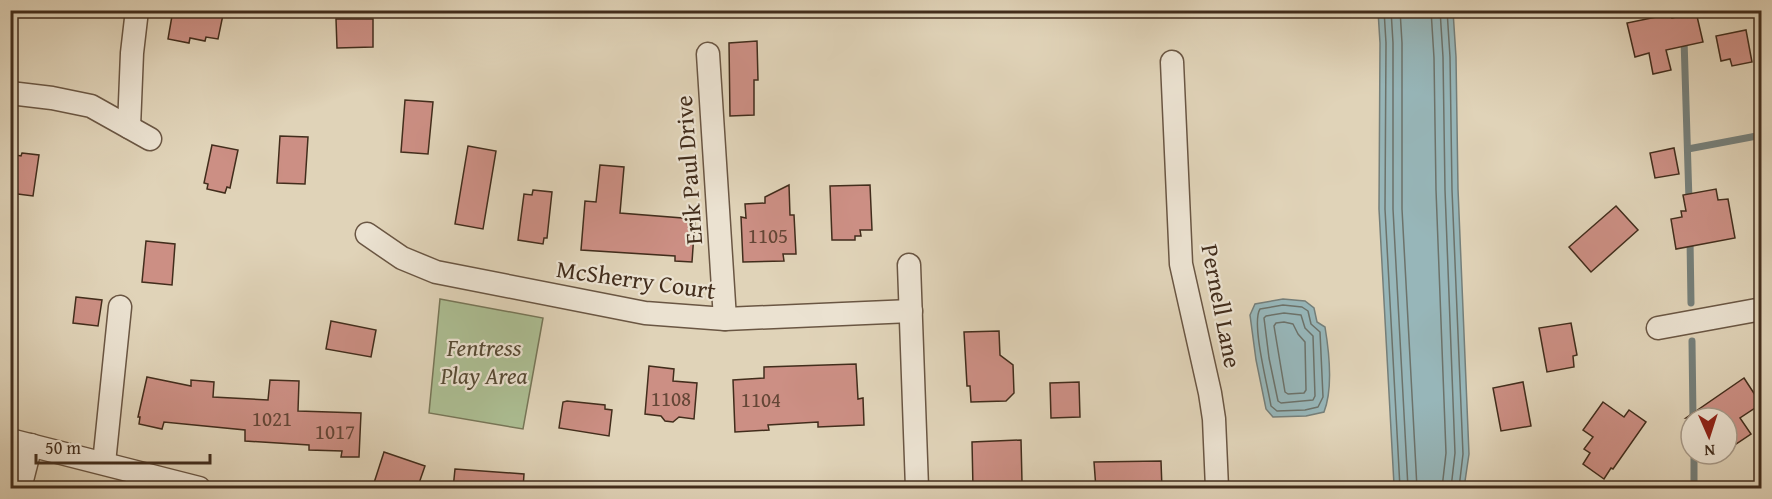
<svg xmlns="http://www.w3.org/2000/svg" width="1772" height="499" font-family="'Gentium Book Plus',serif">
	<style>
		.green { fill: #acbe93; stroke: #777658; stroke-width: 1.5 }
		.water { fill: #97b6b9; stroke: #757f7a; stroke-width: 1.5 }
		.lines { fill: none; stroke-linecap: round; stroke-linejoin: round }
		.shore { stroke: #6c726a; stroke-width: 1.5 }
		.stream { stroke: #757f7a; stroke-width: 7 }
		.building { fill: #cc8f84; stroke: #422d1c; stroke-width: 1.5 }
		.minor-casing { stroke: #6a5643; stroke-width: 25 }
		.minor { stroke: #ebe2d1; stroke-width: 22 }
		.labels { text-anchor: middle; stroke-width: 4.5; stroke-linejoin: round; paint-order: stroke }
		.number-label { font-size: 21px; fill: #644636 }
		.street-label { font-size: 24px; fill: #422d1c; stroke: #ebe2d1 }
		.park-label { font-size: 24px; font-style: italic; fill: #574a34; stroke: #ebe2d1 }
	</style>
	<rect width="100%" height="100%" fill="#e0d3b8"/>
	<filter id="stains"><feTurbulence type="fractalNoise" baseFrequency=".00333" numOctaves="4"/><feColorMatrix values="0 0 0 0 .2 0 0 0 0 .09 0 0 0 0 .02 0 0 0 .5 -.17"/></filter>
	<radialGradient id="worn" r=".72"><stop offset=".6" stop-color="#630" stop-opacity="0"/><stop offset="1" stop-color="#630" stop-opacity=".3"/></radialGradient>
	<path class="green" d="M440,299L543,318L523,429L429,413Z"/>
	<g class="water">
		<path d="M1378,11H1453L1456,57L1458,189L1469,454L1464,488H1395L1394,485L1379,209L1380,43Z"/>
		<path d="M1283,299L1305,301L1314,308L1317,322L1325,327C1329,351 1333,389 1324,412L1306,416L1273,417L1266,409L1256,360L1250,315L1255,304Z"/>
	</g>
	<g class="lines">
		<g class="shore">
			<path d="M1384,10L1386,43L1385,209L1400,488"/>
			<path d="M1391,10L1393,43V209L1408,488"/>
			<path d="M1400,10L1402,43V209L1417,488"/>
			<path d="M1431,10L1434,58L1436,190L1446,453L1442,488"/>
			<path d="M1440,10L1443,57L1445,190L1455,453L1451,488"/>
			<path d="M1447,10L1450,57L1452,190L1463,454L1459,488"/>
			<path d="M1283,305L1302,307L1308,311L1311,324L1320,332L1323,397L1318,407L1305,410L1277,411L1271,406C1268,387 1251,323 1260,309Z"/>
			<path d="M1284,313L1301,315L1305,328L1313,336L1315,396L1313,400L1281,403L1278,401L1269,358L1264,318L1266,316Z"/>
			<path d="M1284,322L1293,324L1298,334L1305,342L1306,390L1304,393L1288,394L1285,392L1274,326L1276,323Z"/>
		</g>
		<g class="stream">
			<path d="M1683,10V24"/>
			<path d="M1684,39L1689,201"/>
			<path d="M1688,149L1762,135"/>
			<path d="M1690,239L1691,303"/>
			<path d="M1692,341L1693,418"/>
			<path d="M1694,454V488"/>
		</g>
	</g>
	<g class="building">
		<path d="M173,10H224L218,39L206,37L205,41L190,38L189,43L168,39Z"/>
		<path d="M1696,12L1703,42L1666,50L1671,70L1653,74L1649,53L1635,57L1627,23L1671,14L1672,18Z"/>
		<path d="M336,19H373V47L337,48Z"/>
		<path d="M1746,30L1752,62L1732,66L1730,59L1721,61L1716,36Z"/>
		<path d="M757,41L758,80H754V115L730,116L729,43Z"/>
		<path d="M405,100L433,102L428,154L401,152Z"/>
		<path d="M280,136L308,137L305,184L277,183Z"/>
		<path d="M212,145L238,150L230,188L227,187L225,193L207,189L208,184L204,183Z"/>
		<path d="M468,146L496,151L483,229L455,224Z"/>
		<path d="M1674,148L1679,174L1655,178L1650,153Z"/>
		<path d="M22,153L39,155L33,196L10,193V154L21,156Z"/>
		<path d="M600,165L624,167L620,213L695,219L692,262L675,261V256L581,250L585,201L596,202Z"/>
		<path d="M789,185L790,215H794L796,254H783L784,261L743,262L741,217L746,218L745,204L765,203V197Z"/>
		<path d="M870,185L872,230H860L861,236H855V240H832L830,186Z"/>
		<path d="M1716,189L1718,200L1728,199L1735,238L1676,249L1671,219L1682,217L1681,211H1686L1683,195Z"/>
		<path d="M533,190L552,192L547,238H544L543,244L518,240L524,194L532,195Z"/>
		<path d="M1616,206L1638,230L1591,272L1569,247Z"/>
		<path d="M146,241L175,244L172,285L142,282Z"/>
		<path d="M76,297L102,300L98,326L73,323Z"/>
		<path d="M331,321L376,330L371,357L326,349Z"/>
		<path d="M1571,323L1577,355L1573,356L1574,367L1547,372L1539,328Z"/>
		<path d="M999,331L1000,355L1013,365L1014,393L1006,401L971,402L970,386H967L964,332Z"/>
		<path d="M856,364L858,399L863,398L864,425L818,427V422L768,425L769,430L735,432L733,380L764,378V367Z"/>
		<path d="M649,366L674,369L673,381L697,383L694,419L679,417L673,422L665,421L661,416L645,414Z"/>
		<path d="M147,377L191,386V380L214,382L213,397L268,400L270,380L299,381L298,411L361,413L359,457H341L342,451L309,450V445L245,441V430L164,422L162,429L139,424L140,417H138Z"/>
		<path d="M1744,378L1761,404L1740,418L1751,434L1727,450V418H1686Z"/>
		<path d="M1079,382L1080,417L1051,418L1050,383Z"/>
		<path d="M1523,382L1531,426L1501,431L1493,388Z"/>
		<path d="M567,401L605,405V409L612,410L609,436L559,428L563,402Z"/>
		<path d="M1603,402L1624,417L1629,410L1646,422L1613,469L1611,468L1604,479L1583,464L1590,453L1584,449L1593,437L1583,430Z"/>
		<path d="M1021,440L1022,482L1009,483V489H973L972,442Z"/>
		<path d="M384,452L425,466L417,489H372Z"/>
		<path d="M1161,461L1162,489H1096L1094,462Z"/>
		<path d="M455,469L524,474L523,489H453Z"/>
	</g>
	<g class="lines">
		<defs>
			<g id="minor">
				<path d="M708,54L725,319"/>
				<path d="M1172,62L1181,264L1210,393L1214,419L1217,488"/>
				<path d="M10,93L52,98L91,106L150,139"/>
				<path d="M129,127L132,53L137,10"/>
				<path d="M367,234L402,258L436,272L645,313L725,319L911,311"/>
				<path d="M909,265L917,488"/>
				<path d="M1658,328L1762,309"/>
				<path d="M10,440L199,488"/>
				<path d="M104,463L120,307"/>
				<path d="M20,488L31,445"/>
			</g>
		</defs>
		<use href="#minor" class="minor-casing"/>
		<use href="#minor" class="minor"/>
	</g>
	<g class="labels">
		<g class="number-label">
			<text x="768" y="243">1105</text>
			<text x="671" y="406">1108</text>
			<text x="761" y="407">1104</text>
			<text x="272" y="426">1021</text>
			<text x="335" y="439">1017</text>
		</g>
		<g class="street-label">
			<text transform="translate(689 170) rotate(-94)" y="8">Erik Paul Drive</text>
			<text transform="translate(636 280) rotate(8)" y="8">McSherry Court</text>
			<text transform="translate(1221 306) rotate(79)" y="8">Pernell Lane</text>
		</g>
		<g class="park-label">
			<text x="484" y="356">Fentress<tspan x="484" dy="28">Play Area</tspan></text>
		</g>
	</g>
	<rect width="1772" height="499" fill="none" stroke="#e0d3b8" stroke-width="36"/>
	<rect x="12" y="12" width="1748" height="475" fill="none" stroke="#422d1c" stroke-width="3"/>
	<rect x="18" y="18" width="1736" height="463" fill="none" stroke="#422d1c" stroke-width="1.5"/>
	<g transform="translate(1709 436) rotate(177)"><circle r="28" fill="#ebe2d1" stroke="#a79a89" stroke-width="1.5"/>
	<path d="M0-4.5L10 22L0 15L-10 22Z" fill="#8f2418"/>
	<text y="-9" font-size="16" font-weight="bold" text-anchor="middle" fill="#422d1c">N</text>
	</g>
	<path d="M36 454v9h174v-9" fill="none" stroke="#422d1c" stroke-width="3"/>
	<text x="45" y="454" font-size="18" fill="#422d1c" stroke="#ebe2d1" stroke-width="4.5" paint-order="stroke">50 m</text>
	<rect width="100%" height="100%" filter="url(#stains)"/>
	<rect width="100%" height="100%" fill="url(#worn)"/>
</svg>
